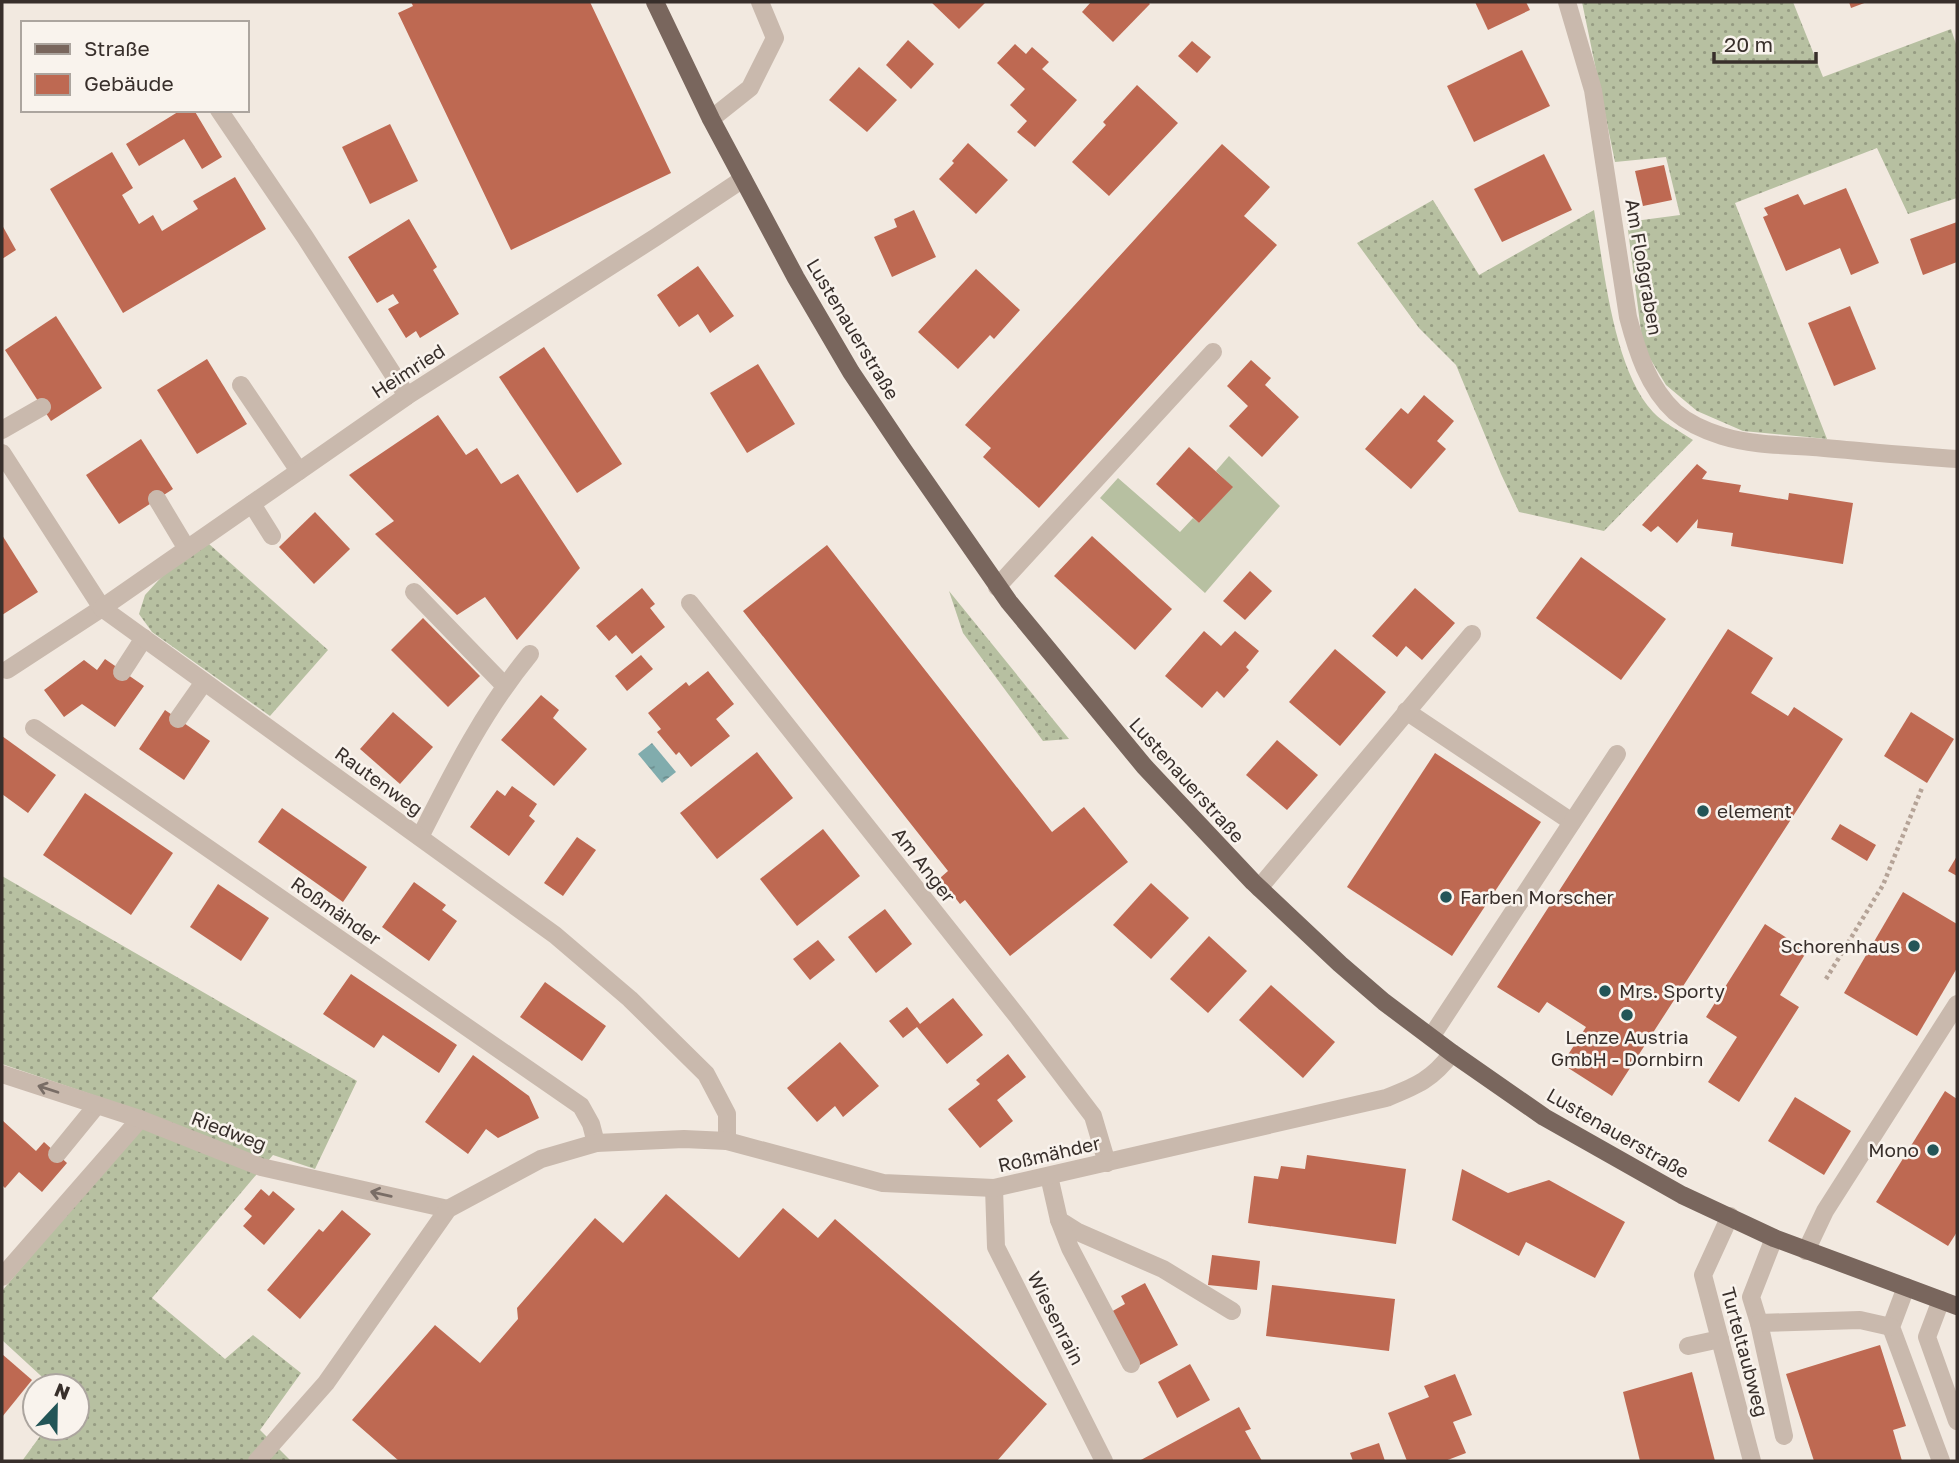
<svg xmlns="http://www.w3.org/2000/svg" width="1959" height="1463" font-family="'Golos Text',sans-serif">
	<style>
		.grass { fill: url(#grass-dots) }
		.garden { fill: #b7c0a1 }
		.water { fill: url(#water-ripples) }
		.building { fill: #be6952 }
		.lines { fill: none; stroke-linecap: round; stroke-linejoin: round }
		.path { stroke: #b5a397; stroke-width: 4.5; stroke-dasharray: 3.5 3.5; stroke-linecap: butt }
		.service { stroke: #c9b9ad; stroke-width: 18 }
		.minor { stroke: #c9b9ad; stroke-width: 18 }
		.primary { stroke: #79665d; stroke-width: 18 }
		.oneway { stroke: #796d66 }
		.poi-dot { fill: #235557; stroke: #f9f3ed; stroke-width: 2.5 }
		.labels { text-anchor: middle; stroke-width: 5; stroke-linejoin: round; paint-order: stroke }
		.street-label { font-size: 19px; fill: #382f2b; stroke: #f9f3ed }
		.poi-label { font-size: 19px; fill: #382f2b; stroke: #f9f3ed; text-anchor: start }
	</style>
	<defs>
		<pattern id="grass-dots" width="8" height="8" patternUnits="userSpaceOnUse" patternTransform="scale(1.75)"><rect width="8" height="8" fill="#b7c0a1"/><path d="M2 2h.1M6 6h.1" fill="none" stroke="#969c83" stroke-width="1.8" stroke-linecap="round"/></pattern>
		<pattern id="water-ripples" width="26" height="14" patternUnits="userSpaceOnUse" patternTransform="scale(1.75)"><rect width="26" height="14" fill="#81acad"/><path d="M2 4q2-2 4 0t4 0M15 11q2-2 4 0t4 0" fill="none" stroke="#6b8c8d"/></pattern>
	</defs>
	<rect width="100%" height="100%" fill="#f2e9e0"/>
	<g class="grass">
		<path d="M1582,2H1793L1823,77L1951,29L1957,47V198L1908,214L1877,148L1735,203L1827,439L1743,431L1697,411L1666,385L1643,347L1627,222L1680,215L1666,157L1615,162Z"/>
		<path d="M1433,200L1479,275L1594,210C1604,267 1613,369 1653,412C1663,423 1680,431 1693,440L1604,531L1519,512L1501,474L1456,365L1419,328L1357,243Z"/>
		<path d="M209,544L328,650L270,716L152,632L139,614L145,595L167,571Z"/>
		<path d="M949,591L1069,739L1043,741L963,633Z"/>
		<path d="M2,876L357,1081L315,1169L273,1155L152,1298L225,1359L253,1335L301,1373L260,1430L291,1461H22L46,1428H77V1386H52L2,1340V1291L149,1114L2,1064Z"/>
	</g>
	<path class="garden" d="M1229,456L1280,506L1205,593L1100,498L1118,478L1180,532L1193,518L1199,523L1232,487L1216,471Z"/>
	<path class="water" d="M652,743L676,772L662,783L638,754Z"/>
	<g class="building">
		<path d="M411,2H590L671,173L511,250L398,13L413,6Z"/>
		<path d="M931,2H986L959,29Z"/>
		<path d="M1091,2H1148L1150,4L1113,42L1082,12Z"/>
		<path d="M1475,2H1526L1530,10L1488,30Z"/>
		<path d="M1849,2H1867L1851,8Z"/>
		<path d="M908,40L934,64L911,89L886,65Z"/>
		<path d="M1192,41L1211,57L1197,73L1178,56Z"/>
		<path d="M1015,44L1026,54L1032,47L1049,62L1042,69L1077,100L1035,147L1017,132L1027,121L1010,105L1025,89L997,63Z"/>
		<path d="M1522,50L1550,106L1474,142L1447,86Z"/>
		<path d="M859,67L897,100L867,132L829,100Z"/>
		<path d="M1137,85L1178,123L1109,196L1072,162L1106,125L1103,122Z"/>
		<path d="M181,110H194L222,157L202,169L184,139L139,166L126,144Z"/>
		<path d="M390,124L418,181L370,204L342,147Z"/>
		<path d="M968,143L1008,180L976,214L939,179L954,163L952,161Z"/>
		<path d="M1222,144L1270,187L1244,216L1277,245L1039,508L983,457L991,448L965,425Z"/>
		<path d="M112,152L133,188L122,195L139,224L153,215L162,231L198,209L193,201L235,177L266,229L123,313L50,189Z"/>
		<path d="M1544,154L1572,210L1502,242L1474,189Z"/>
		<path d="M1664,165L1672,200L1643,206L1635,171Z"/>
		<path d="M1846,188L1879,263L1851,275L1840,248L1786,271L1763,217L1768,215L1764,208L1798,194L1804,205Z"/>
		<path d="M914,210L936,257L892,277L874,237L897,227L894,219Z"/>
		<path d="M409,219L437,267L433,270L459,314L420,338L416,331L406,338L388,309L399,303L393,294L377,303L348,257Z"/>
		<path d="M1957,222V262L1923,275L1910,239Z"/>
		<path d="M2,225L16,250L2,259Z"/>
		<path d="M698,266L734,316L710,333L698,314L679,327L657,295Z"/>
		<path d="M976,269L1020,310L994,339L990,335L958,369L918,332Z"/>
		<path d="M1850,306L1876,369L1834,386L1808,323Z"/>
		<path d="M56,316L102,388L51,421L5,350Z"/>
		<path d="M544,347L622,464L577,493L499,377Z"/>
		<path d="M207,359L247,424L197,454L157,390Z"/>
		<path d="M1251,360L1271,378L1265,385L1299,417L1262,457L1229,426L1248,406L1227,386Z"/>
		<path d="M758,364L795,424L747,453L710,393Z"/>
		<path d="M1424,395L1454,421L1437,441L1446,449L1411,489L1365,449L1401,408L1408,414Z"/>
		<path d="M438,415L466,455L477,448L501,484L518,474L580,568L517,640L485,597L457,615L375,534L394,521L349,475Z"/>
		<path d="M141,439L173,489L119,524L86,475Z"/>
		<path d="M1189,447L1233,487L1199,523L1156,484Z"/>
		<path d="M1697,464L1707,472L1702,479L1741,485L1739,492L1788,500L1789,493L1853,503L1843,564L1731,546L1733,533L1697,528L1698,519L1677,543L1658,526L1651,532L1642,525Z"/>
		<path d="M315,512L350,549L314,584L279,547Z"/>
		<path d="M2,535L38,592L2,615Z"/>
		<path d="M1092,536L1172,609L1135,650L1054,576Z"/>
		<path d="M827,545L1052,832L1084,807L1128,862L1010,956L965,900L960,904L940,878L948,871L743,611Z"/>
		<path d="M1581,557L1666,619L1621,680L1536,618Z"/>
		<path d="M1250,571L1272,591L1245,620L1223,601Z"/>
		<path d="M642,588L655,604L650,608L665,627L632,654L616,635L609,641L596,626Z"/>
		<path d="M1415,588L1455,623L1422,660L1406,646L1397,657L1372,636Z"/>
		<path d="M423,618L480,676L448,707L391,650Z"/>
		<path d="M1728,629L1773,658L1751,693L1788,716L1794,707L1843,739L1612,1096L1562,1064L1586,1027L1547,1002L1539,1013L1497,987Z"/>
		<path d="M1204,631L1221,646L1235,631L1259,651L1246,667L1249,670L1224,698L1217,691L1202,708L1165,676Z"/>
		<path d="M1335,649L1386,692L1340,746L1289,702Z"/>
		<path d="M641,655L653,669L627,691L615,676Z"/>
		<path d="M105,659L144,686L115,727L82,704L64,717L44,690L84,660L97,670Z"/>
		<path d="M708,671L734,704L716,719L730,736L691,767L679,752L676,755L657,732L661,729L648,713L686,682L689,686Z"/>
		<path d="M541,695L559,710L553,718L587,749L554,786L501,740Z"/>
		<path d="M165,710L210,741L184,780L139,749Z"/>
		<path d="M393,712L433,747L400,784L360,749Z"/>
		<path d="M1911,712L1954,739L1927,783L1884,756Z"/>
		<path d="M2,736L56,775L28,813L2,794Z"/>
		<path d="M1277,740L1318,775L1287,810L1246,775Z"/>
		<path d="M757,752L793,798L717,859L680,813Z"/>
		<path d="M1435,753L1541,822L1452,956L1347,887Z"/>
		<path d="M512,786L537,804L529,816L535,821L509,856L470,827L497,790L505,796Z"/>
		<path d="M85,793L173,853L131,915L43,855Z"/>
		<path d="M282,808L367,867L343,902L258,842Z"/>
		<path d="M1840,824L1876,845L1867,861L1831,839Z"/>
		<path d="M823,829L860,876L797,926L760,879Z"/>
		<path d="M577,837L596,850L563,896L544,883Z"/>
		<path d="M1957,856V876L1948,871Z"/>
		<path d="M414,882L446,905L442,910L457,921L429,961L382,927Z"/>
		<path d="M1151,883L1189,918L1151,959L1113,925Z"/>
		<path d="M218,884L269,918L241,961L190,927Z"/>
		<path d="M1903,892L1957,924V968L1917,1036L1844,993Z"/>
		<path d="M885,909L912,944L876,973L848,937Z"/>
		<path d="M1765,924L1807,951L1780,995L1799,1007L1739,1102L1708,1082L1737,1037L1706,1017Z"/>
		<path d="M1209,936L1247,971L1208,1013L1170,979Z"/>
		<path d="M818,940L835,960L810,980L793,959Z"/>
		<path d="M351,974L457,1045L439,1073L383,1035L374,1048L323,1014Z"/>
		<path d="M545,982L606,1026L582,1061L520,1017Z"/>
		<path d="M1271,985L1335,1042L1303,1078L1239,1020Z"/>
		<path d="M953,998L983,1035L947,1064L917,1027L903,1038L889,1021L907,1007L920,1024Z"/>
		<path d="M840,1042L879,1086L843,1117L835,1106L817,1122L787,1088Z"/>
		<path d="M1008,1054L1026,1077L997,1100L1013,1121L980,1148L948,1109L980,1084L976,1080Z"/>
		<path d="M473,1055L529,1096L539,1118L498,1138L486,1129L468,1154L425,1122Z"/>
		<path d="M1945,1091L1957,1099V1232L1948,1246L1876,1202Z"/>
		<path d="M1795,1097L1851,1131L1824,1175L1768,1141Z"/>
		<path d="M2,1120L36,1151L44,1142L67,1163L42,1192L19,1172L5,1188L2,1185Z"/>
		<path d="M1307,1155L1406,1169L1396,1244L1248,1223L1254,1176L1278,1179L1281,1166L1305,1169Z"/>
		<path d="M1462,1169L1508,1193L1549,1180L1625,1222L1595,1278L1526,1242L1519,1256L1452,1220Z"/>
		<path d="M261,1189L269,1196L273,1191L295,1209L264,1245L243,1226L252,1216L244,1209Z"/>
		<path d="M666,1194L739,1258L783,1208L818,1238L835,1219L1047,1404L997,1461H399L352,1420L435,1325L480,1363L518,1319L517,1308L595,1218L623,1243Z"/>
		<path d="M342,1210L371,1234L300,1319L267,1290L319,1229L323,1232Z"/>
		<path d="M1212,1255L1260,1261L1257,1290L1208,1285Z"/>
		<path d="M1145,1283L1178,1345L1140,1365L1111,1312L1125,1304L1121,1296Z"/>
		<path d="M1272,1285L1395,1299L1389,1351L1266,1336Z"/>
		<path d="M1880,1345L1906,1426L1893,1430L1902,1461H1814L1786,1374Z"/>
		<path d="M2,1354L32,1380L2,1417Z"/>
		<path d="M1190,1364L1210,1400L1177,1418L1158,1382Z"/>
		<path d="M1692,1372L1715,1461H1640L1623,1392Z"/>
		<path d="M1455,1374L1472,1415L1453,1422L1466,1453L1445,1461H1407L1388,1413L1429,1397L1424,1386Z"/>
		<path d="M1239,1407L1251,1429L1245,1431L1262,1461H1139Z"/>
		<path d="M1379,1443L1385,1461H1353L1350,1453Z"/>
	</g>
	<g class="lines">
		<path class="path" d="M1826,979L1883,885L1922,788"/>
		<g class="service">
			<path d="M219,110L305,237L407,396"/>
			<path d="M711,119L750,88L775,38L760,2"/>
			<path d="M241,385L299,471"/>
			<path d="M2,430L42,407"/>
			<path d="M157,499L187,549"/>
			<path d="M252,504L272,536"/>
			<path d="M997,587L1213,352"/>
			<path d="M414,592L504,685"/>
			<path d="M7,670L102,608"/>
			<path d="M122,672L144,638"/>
			<path d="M1406,711L1572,822"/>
			<path d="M178,719L204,682"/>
			<path d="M420,837C453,772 484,710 530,654"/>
			<path d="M1259,888L1472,634"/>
			<path d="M1431,1037L1617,754"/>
			<path d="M57,1154L97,1105"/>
			<path d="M1049,1176L1059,1220L1078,1232L1163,1269L1232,1311"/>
			<path d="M1059,1220L1070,1248L1131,1364"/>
			<path d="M1774,1238L1751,1297L1759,1323L1784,1436"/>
			<path d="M1806,1251L1825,1211L1957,1004"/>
			<path d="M2,1277L140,1119"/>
			<path d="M1906,1287L1891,1327L1941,1461"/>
			<path d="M1941,1300L1927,1337L1957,1421"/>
			<path d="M1759,1323L1860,1320L1891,1327"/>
			<path d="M1688,1346L1720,1339"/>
		</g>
		<g class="minor">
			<path d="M1567,2L1593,90L1628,317C1637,351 1648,387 1675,412C1688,423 1706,431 1722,436C1751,445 1783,445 1813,447C1861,451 1909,456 1957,459"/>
			<path d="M2,453L102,608L555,935L630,999L706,1074L727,1114V1141"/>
			<path d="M690,603L1017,1016L1093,1116L1107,1163"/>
			<path d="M102,608L407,396L656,237L743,179"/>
			<path d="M34,728L581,1106L591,1124L596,1143"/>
			<path d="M2,1074L140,1119L261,1167L448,1209"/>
			<path d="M994,1188L996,1247L1104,1461"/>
			<path d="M1730,1216L1703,1275L1752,1461"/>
			<path d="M257,1461L326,1383L448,1209L541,1159L596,1143L684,1139L727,1141L883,1183L994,1188L1386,1098C1416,1086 1432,1080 1452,1053"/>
		</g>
		<path class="primary" d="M655,2L711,119L796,278L851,372L904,451L1009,602L1144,766L1253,882L1340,964L1384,1002L1452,1053L1544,1117L1682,1195L1774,1238L1957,1306"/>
	</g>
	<defs><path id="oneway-shaft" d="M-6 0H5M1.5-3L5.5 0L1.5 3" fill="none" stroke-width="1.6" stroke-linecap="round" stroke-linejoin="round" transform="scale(1.75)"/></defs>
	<g class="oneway">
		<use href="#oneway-shaft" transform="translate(48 1089) rotate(-162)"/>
		<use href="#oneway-shaft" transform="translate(381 1194) rotate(-167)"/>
	</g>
	<g class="poi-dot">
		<circle cx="1703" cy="811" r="7"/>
		<circle cx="1446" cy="897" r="7"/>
		<circle cx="1914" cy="946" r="7"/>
		<circle cx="1605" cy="991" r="7"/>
		<circle cx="1627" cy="1015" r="7"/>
		<circle cx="1933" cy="1150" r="7"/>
	</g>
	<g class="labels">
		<g class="street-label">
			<text transform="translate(1644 267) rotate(80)" y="7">Am Floßgraben</text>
			<text transform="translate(853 329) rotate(59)" y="7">Lustenauerstraße</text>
			<text transform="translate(408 371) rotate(-33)" y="7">Heimried</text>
			<text transform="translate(1187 780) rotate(48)" y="7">Lustenauerstraße</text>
			<text transform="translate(379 781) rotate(36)" y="7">Rautenweg</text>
			<text transform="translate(924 865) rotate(52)" y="7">Am Anger</text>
			<text transform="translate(336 911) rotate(35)" y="7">Roßmähder</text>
			<text transform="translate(229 1131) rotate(21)" y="7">Riedweg</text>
			<text transform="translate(1618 1133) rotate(30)" y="7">Lustenauerstraße</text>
			<text transform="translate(1049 1154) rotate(-13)" y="7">Roßmähder</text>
			<text transform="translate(1056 1318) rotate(63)" y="7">Wiesenrain</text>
			<text transform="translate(1745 1352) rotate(75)" y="7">Turteltaubweg</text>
		</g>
		<g class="poi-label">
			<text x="1717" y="818">element</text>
			<text x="1460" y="904">Farben Morscher</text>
			<text x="1900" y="953" text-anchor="end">Schorenhaus</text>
			<text x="1619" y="998">Mrs. Sporty</text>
			<text x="1627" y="1044" text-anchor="middle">Lenze Austria<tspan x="1627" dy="22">GmbH - Dornbirn</tspan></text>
			<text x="1919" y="1157" text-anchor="end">Mono</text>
		</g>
	</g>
	<rect width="1959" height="1463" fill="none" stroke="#382f2b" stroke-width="7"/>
	<rect x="21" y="21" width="228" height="91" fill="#f9f3ed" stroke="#aca59f" stroke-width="2"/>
	<rect x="35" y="44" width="35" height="10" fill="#79665d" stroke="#aca59f" stroke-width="2"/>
	<text x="84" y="56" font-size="21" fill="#382f2b">Straße</text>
	<rect x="35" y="74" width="35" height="21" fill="#be6952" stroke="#aca59f" stroke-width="2"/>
	<text x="84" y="91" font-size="21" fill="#382f2b">Gebäude</text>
	<g transform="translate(56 1407) rotate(22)"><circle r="33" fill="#f9f3ed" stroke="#aca59f" stroke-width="2"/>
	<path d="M0-5L12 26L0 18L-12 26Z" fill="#235557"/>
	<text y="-10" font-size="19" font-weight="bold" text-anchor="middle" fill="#382f2b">N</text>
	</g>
	<path d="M1714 52v10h102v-10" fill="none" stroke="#382f2b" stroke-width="3.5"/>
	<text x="1724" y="52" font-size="21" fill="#382f2b" stroke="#f9f3ed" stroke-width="5" paint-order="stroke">20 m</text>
</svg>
